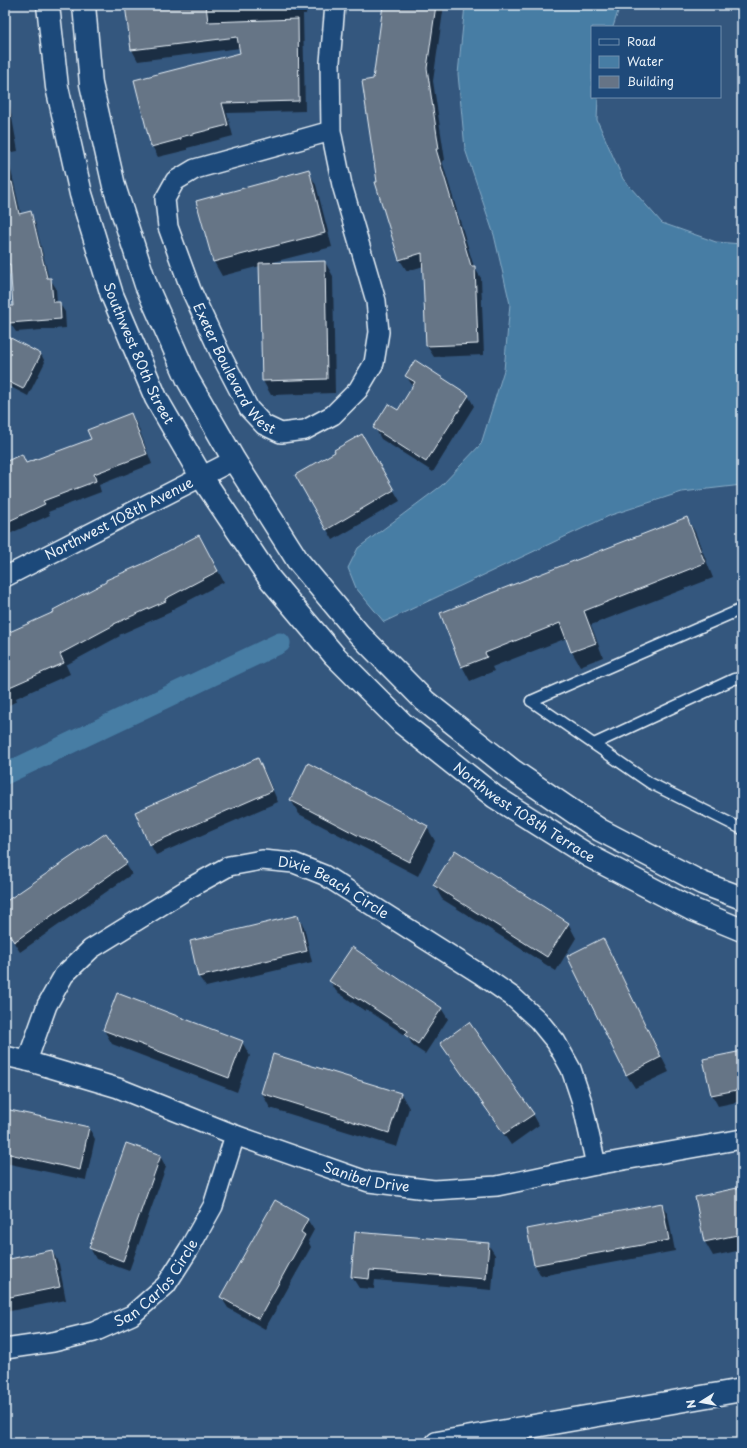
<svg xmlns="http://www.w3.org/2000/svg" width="747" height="1448" font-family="'Playpen Sans',sans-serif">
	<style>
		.water { fill: #477da4; stroke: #87abc6 }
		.shadow { fill: #0007 }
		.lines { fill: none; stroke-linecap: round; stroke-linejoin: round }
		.canal { stroke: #477da4; stroke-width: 21 }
		.building { fill: #667486; stroke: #e8f1f8 }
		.service-casing { stroke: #e8f1f8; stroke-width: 13 }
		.minor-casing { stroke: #e8f1f8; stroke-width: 22 }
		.tertiary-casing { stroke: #e8f1f8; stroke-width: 25 }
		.motorway-casing { stroke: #e8f1f8; stroke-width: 25 }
		.service { stroke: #1f4a7a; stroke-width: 10 }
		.minor { stroke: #1f4a7a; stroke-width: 19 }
		.tertiary { stroke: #1f4a7a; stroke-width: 22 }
		.motorway { stroke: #1f4a7a; stroke-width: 22 }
		.labels { text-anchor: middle; stroke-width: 4; stroke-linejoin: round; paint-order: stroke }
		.street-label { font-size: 14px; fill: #e8f1f8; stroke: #1f4a7a }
	</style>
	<rect width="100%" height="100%" fill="#34577e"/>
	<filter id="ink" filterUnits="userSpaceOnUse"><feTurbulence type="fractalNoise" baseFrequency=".025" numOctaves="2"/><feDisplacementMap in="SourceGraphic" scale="8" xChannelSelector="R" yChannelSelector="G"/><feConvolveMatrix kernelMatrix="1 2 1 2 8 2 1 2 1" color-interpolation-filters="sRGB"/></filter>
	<g filter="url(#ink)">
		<path class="water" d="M465,5H620L613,27H592V97H598L597,120L623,179L662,223L716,242L742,244V485L682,492L611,515L384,622L356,588L348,568L358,548L441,486L481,444L504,370L510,304L494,235L465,149L458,74Z"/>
		<g class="shadow">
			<path d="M126,5H307L306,14H303L305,111L227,113L233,136L187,148V150L158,157L152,146L241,54L240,48L138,61L132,50Z"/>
			<path d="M384,5H444L433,81L445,160L442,161L474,267L481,278L484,355L434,357L427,346L424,266L407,271L400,260L377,183H378L374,80Z"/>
			<path d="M5,79L18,151L7,153L21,214L30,212L35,222L49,279H50L56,288L57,303H59L65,312L66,328L16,332L10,323L14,307L11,274L8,275L5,269Z"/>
			<path d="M308,170L316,185L332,247L273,262H325L333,276L335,393L271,395L263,381L260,266L222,276L214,262Z"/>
			<path d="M5,344L41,354L45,362L28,396L5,384Z"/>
			<path d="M406,376L468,395L474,406L433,472L381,439L375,428L398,412L413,386Z"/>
			<path d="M131,414L137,424L152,464L99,485L101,492L48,512L50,515L5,536V463L26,464L92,440Z"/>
			<path d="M362,435L400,501L333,540L296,476L336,452Z"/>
			<path d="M687,518L695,532L713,578L591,625L603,657L580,666L572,652L567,638L492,667L494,671L470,681L462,666Z"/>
			<path d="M205,547L224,582L171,610V612L119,635L120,636L66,665L70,674L16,698L17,701L5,707V634Z"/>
			<path d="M257,759L264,770L278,802L156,855L150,844Z"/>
			<path d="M291,800L427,827L435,841L418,876L299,814Z"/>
			<path d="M126,864L132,874L20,952L5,929V904Z"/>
			<path d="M434,885L568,923L576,938L556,971L442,899Z"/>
			<path d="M298,917L304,927L312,962L206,987L199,977Z"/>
			<path d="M611,954L669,1072L635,1088L626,1074Z"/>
			<path d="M330,981L441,1008L448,1019L425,1054L413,1046L408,1037L366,1009L365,1011L336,991Z"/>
			<path d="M104,1030L242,1042L250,1056L237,1092L112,1044Z"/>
			<path d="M441,1043L533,1114L539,1125L511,1145Z"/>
			<path d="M742,1052V1101L718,1106L712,1095L705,1060Z"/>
			<path d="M274,1055L401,1094L409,1108L397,1147L270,1108L262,1093Z"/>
			<path d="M5,1110L89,1128L95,1139L86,1180L5,1163Z"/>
			<path d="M160,1156L166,1167L129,1271L96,1259L90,1248Z"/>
			<path d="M742,1188V1250L713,1256L705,1242Z"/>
			<path d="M662,1204L668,1215L675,1251L541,1276L535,1265L528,1230Z"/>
			<path d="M307,1219L314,1230L308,1241L311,1247L265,1329L228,1308L221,1297Z"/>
			<path d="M356,1233L488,1244L495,1255L492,1290L375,1280L374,1289L359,1288L352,1277Z"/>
			<path d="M52,1251L59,1264L66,1300L5,1312V1261Z"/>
		</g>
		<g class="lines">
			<path class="canal" d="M5,774L280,643"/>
		</g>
		<g class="building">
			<path d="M125,5H206L208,22L298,19L299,101L222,103L228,125L181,137V139L151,147L134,80L240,53L237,37L131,50Z"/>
			<path d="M383,5H436L427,68L439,149H436L471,266H475L478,344L426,346L422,253L399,260L375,182H377L362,81L373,79Z"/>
			<path d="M309,169L325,233L213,262L196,201L277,179V178Z"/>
			<path d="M12,182L19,214L31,211L47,278H51L53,302H60L61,319L9,323L8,306H13L10,264L5,265V183Z"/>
			<path d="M325,261L327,379L262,381L259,263Z"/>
			<path d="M5,335L41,354L23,389L5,380Z"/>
			<path d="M415,360L469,395L426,462L373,428L388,404L398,410L415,382L405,376Z"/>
			<path d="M131,413L147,454L94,474L96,481L43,501L45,504L5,523V462L22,454L26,463L91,439L87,430Z"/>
			<path d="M362,434L394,490L326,530L295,475L335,452L334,450Z"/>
			<path d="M687,517L705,563L584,611L596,643L571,652L560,623L485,653L487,657L461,667L440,613Z"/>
			<path d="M199,535L218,571L165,599L166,601L114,624V625L60,654L64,663L5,689V634L54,612L53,610L106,582V580L145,563Z"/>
			<path d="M258,758L272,791L149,845L135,812Z"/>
			<path d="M308,763L428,826L409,862L290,800Z"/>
			<path d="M106,833L127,863L14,942L5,929V902Z"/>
			<path d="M455,850L569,923L547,957L433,885Z"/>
			<path d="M298,915L307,951L198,977L190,941Z"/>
			<path d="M603,938L661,1057L626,1075L567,956Z"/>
			<path d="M352,947L442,1008L418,1044L405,1035L408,1031L360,999L359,1000L329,981Z"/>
			<path d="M117,993L243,1041L229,1078L103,1030Z"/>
			<path d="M469,1022L534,1114L504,1134L440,1043Z"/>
			<path d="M742,1051V1089L711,1095L703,1059Z"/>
			<path d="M273,1054L401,1093L389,1133L261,1093Z"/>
			<path d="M5,1109L89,1127L80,1170L5,1153Z"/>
			<path d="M126,1143L161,1155L123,1261L89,1248Z"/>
			<path d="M742,1187V1234L704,1242L695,1197Z"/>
			<path d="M275,1200L308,1219L301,1232L305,1235L259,1319L220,1297Z"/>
			<path d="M662,1203L669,1240L534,1265L527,1229Z"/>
			<path d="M355,1232L489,1243L486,1279L370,1270L369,1279L351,1277Z"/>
			<path d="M52,1250L60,1287L5,1298V1260Z"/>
		</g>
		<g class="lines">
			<defs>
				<g id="service">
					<path d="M531,701L650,783L742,829"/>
					<path d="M531,701L742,609"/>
					<path d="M594,744L734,679L742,678"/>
				</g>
				<g id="minor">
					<path id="s1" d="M331,131L195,169L175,181L165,199L168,227L191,290L222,357L249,409L264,425L281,433L305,430L333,415L358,390L374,363L379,332L376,301L342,185L331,131L330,62L335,5"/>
					<path id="s2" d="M5,577L234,460"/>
					<path id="s3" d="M5,1056L27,1061L118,1088L235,1135L369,1182L434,1190L497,1186L596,1165L742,1139"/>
					<path id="s4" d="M27,1061L47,1005L64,975L91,949L191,887L229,866L262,860L294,863L324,875L480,974L513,997L538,1020L556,1042L571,1069L582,1102L596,1165"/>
					<path id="s5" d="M5,1349L53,1342L94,1332L132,1315L166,1285L189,1249L213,1206L235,1135"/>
				</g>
				<g id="tertiary">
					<path id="s6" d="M48,5L57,87L81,194L112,295L156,398L201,476L270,579L334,655L402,723L495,797L589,856L691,909L742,930"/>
					<path d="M84,5L91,84L114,186L146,285L188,380L234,460L298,561L359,634L425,701L512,770L600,830L702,883L742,898"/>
				</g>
				<path id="motorway" d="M437,1443L742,1390"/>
			</defs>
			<use href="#service" class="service-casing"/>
			<use href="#minor" class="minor-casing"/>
			<use href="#tertiary" class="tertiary-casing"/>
			<use href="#motorway" class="motorway-casing"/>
			<use href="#service" class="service"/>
			<use href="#minor" class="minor"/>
			<use href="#tertiary" class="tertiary"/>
			<use href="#motorway" class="motorway"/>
		</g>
	</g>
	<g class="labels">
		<g class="street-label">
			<text dy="5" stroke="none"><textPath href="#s6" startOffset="362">Southwest 80th Street</textPath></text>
			<text dy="5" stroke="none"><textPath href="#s1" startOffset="371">Exeter Boulevard West</textPath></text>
			<text dy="5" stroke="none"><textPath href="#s2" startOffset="128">Northwest 108th Avenue</textPath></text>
			<text dy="5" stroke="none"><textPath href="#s6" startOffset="971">Northwest 108th Terrace</textPath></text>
			<text dy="5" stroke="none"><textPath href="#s4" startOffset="404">Dixie Beach Circle</textPath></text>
			<text dy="5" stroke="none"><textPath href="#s3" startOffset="382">Sanibel Drive</textPath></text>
			<text dy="5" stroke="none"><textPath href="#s5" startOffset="172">San Carlos Circle</textPath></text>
		</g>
	</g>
	<rect width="747" height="1448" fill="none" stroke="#1f4a7a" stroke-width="20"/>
	<rect x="10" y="10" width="727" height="1428" fill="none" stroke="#e8f1f8" stroke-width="1.5" filter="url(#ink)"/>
	<rect x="591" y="26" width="130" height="72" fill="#1f4a7a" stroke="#6f8dac"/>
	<rect x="599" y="39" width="20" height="6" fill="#1f4a7a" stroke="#6f8dac"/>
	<text x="627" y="46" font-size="12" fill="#e8f1f8">Road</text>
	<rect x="599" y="56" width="20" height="12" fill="#477da4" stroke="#6f8dac"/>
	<text x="627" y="66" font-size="12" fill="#e8f1f8">Water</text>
	<rect x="599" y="76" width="20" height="12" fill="#667486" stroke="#6f8dac"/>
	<text x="627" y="86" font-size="12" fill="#e8f1f8">Building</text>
	<g transform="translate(701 1402) rotate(259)" stroke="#1f4a7a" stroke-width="3" paint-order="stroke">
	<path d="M0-3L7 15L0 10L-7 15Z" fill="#e8f1f8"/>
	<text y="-6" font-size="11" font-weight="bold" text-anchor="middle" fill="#e8f1f8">N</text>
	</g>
</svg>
